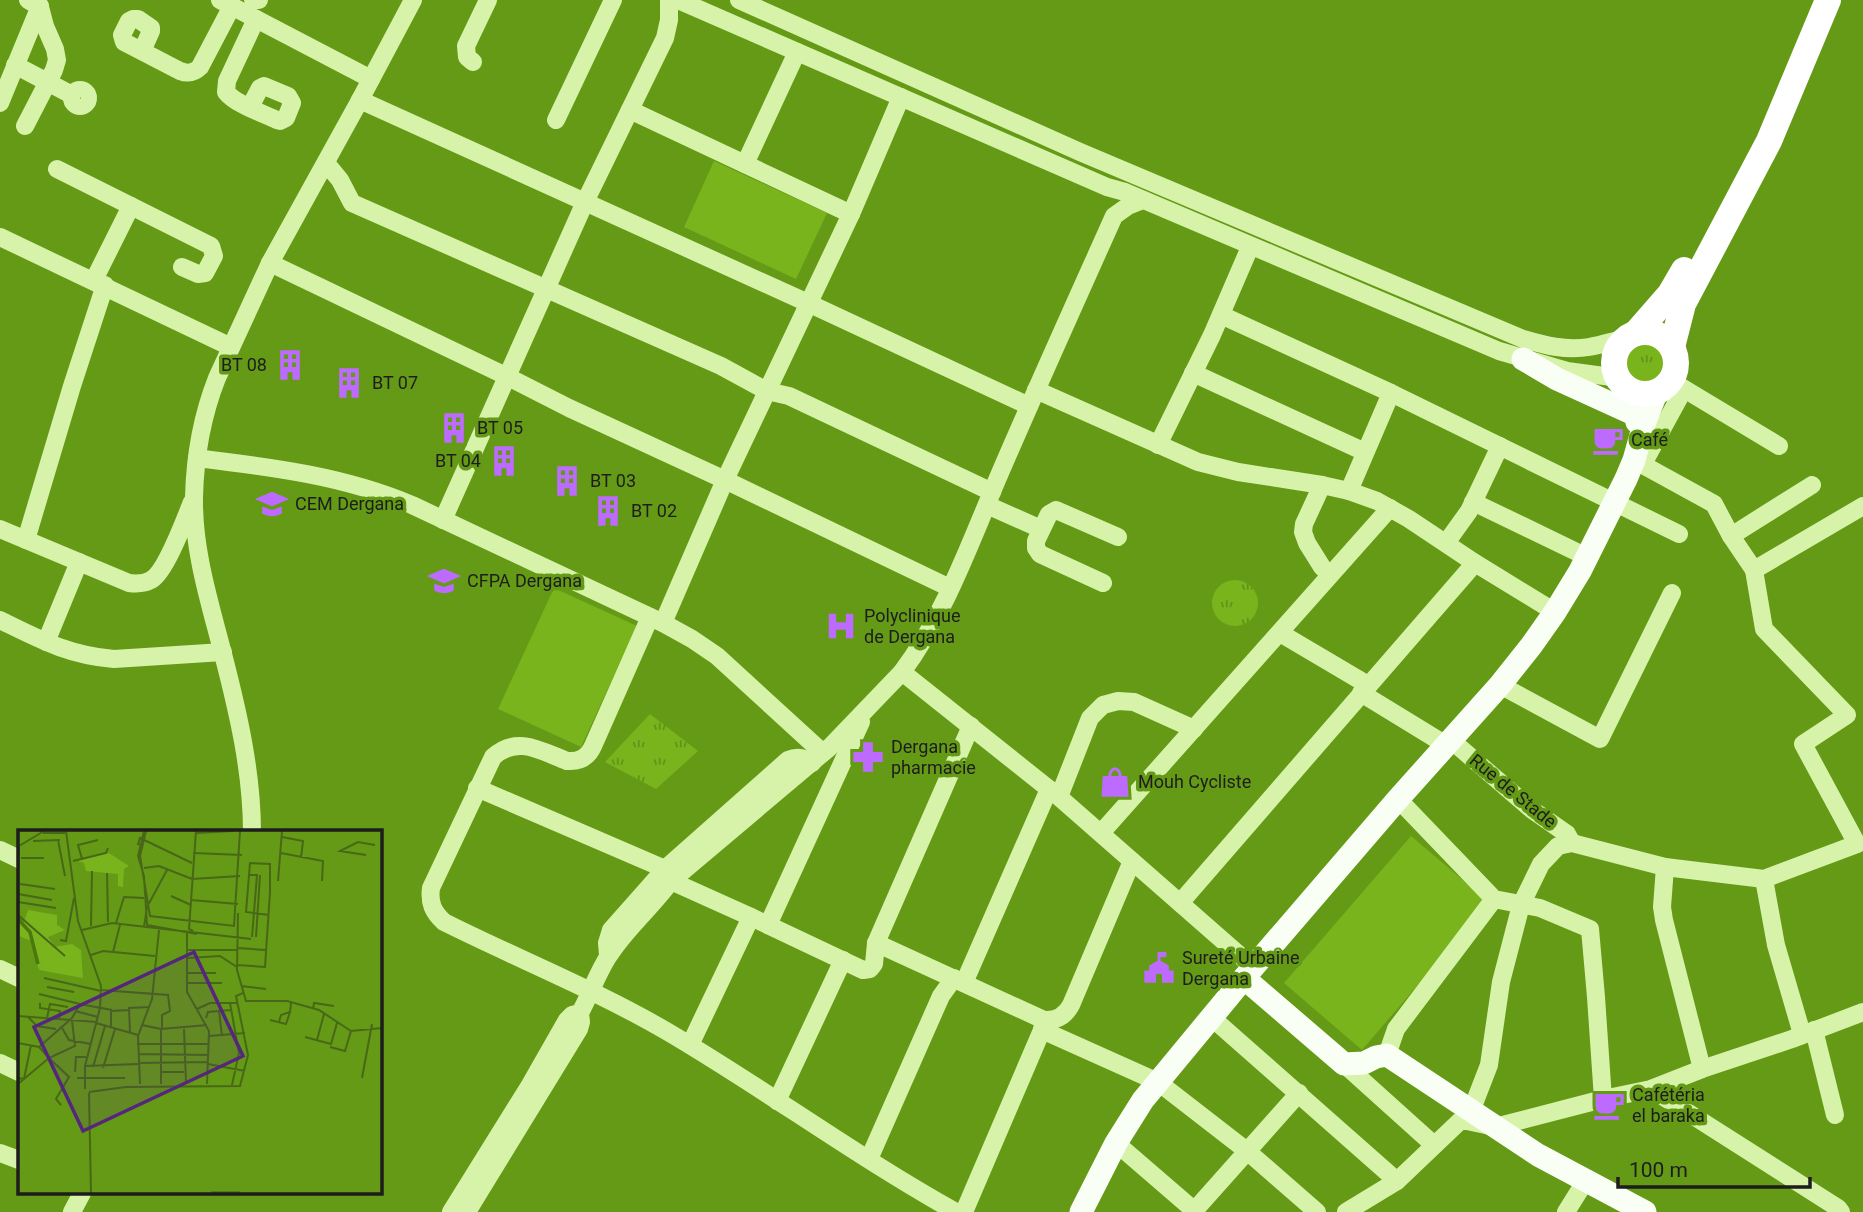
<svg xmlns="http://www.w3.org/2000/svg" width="1863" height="1212" font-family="Roboto,sans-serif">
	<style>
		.grass { fill: url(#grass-tufts) }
		.pitch { fill: #79b41d }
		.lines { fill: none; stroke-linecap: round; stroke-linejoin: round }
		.minor { stroke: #d6f3a9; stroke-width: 18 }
		.major { stroke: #fafff5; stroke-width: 23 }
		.highway { stroke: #fff; stroke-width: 26 }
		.labels { text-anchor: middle; stroke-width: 7; stroke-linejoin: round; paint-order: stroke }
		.poi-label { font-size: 18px; fill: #1d1d1d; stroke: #649a15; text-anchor: start }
		.street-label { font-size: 18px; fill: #1d1d1d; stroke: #649a15 }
		.inset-river { fill: none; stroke: #4b770d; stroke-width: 3.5 }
		.inset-road { fill: none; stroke: #486818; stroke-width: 2 }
		.view { fill: #55267e; fill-opacity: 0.15; stroke: #55267e; stroke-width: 3.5 }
		.inset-edge { fill: none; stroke: #1d1d1d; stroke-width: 3.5 }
	</style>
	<defs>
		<pattern id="grass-tufts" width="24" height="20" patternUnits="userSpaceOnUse" patternTransform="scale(1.75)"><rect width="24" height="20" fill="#79b41d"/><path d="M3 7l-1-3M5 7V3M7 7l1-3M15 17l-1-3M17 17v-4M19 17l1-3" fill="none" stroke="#639219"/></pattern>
	</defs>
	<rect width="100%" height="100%" fill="#649a15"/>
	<g class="grass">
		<circle cx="1643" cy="362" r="21"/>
		<circle cx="1235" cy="603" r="23"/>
		<path d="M650,714L698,751L656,789L605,762Z"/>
	</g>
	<g class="pitch">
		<path d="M714,161L827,213L796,279L684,227Z"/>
		<path d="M554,588L637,626L581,747L498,709Z"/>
		<path d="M1411,836L1489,902L1362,1050L1284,983Z"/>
	</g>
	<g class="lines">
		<g class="minor">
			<path d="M220,0L371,79"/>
			<path d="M253,0H259"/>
			<path d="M678,0L1107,187L1125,192L1499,351L1567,371L1619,378"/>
			<path d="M739,0L1080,152L1523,339C1544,345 1566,351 1589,347C1601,345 1614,341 1627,338"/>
			<path d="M142,51L151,31V28L138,19H133L129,21L122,35L124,42L180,71C188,74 194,73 200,67L232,6"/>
			<path d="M473,62L467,57L466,46L488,0"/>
			<path d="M15,65L72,95"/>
			<circle cx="80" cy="98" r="8"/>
			<path d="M360,100L808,303L1029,406"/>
			<path d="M0,103L40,6"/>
			<path d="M250,107L260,88L264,86L288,96L292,103L286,118L280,121L277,120C262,113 235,104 226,92L227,81L256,19"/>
			<path d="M630,110L851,214"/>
			<path d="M556,120L613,0"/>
			<path d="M25,126L54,70L57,60L55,49L45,26L40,7L28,0"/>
			<path d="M326,163L340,180L352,203L721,366L767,391L789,396L992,492"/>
			<path d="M745,164L797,52"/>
			<path d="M57,169L211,246L214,256L205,273L198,274L182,267"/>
			<path d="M0,237L231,347"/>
			<path d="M270,263L506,376L569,408L725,480L950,588"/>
			<path d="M94,280L131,206"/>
			<path d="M1221,315L1391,393L1679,534"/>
			<path d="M1193,373L1365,452"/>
			<path d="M1671,381L1779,446"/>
			<path d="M1036,390L1198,462L1238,472L1322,485L1349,491L1377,501L1409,519L1475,563L1555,612"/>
			<path d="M1158,445L1212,335L1250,247"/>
			<path d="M197,458C270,467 345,476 412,505L663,623L692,639L717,656L823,753"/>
			<path d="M1634,460L1714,504L1731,536L1754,570"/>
			<path d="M1643,464L1684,389"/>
			<path d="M1322,485L1304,524L1303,532L1307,543L1322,567L1330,575"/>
			<path d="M1349,491L1391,393"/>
			<path d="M1473,502L1587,557"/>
			<path d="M987,505L1041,529"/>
			<path d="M443,520L585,202L665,38L669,20V0"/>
			<path d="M0,529L129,583C137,584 144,584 151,580C166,572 185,519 192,502"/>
			<path d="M1731,536L1812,485"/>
			<path d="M26,540L72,386L105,285"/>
			<path d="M1446,543L1469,511L1500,446"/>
			<path d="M1103,583L1040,554L1036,548V541L1049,514L1056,510L1118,537"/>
			<path d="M650,617L593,746C588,757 580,762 567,761C541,751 517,735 493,757L431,888C429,903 433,912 444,922C518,959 596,990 668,1032C765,1089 857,1157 956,1212"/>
			<path d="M0,620C41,640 68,655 114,659L223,652"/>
			<path d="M663,623L725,480L851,214L901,97"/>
			<path d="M1280,633L1368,685"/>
			<path d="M46,642L79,562"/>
			<path d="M902,672L1059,797L1253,967"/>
			<path d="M1500,685L1600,739L1672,593"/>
			<path d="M1361,693L1446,745"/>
			<path d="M1451,740L1531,809L1567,834L1572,843"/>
			<path d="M477,788L665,869"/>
			<path d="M1059,797L1090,718L1103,705L1118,701L1134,702L1194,729"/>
			<path d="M1398,799L1494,899L1540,908L1590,929L1596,997L1603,1099"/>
			<path d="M252,832C252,772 238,712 223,654C210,603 193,551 194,497C195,456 202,416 217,378L270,263L360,100L413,0"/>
			<path d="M1101,833L1390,508"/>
			<path d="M0,850L19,859"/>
			<path d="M1665,867L1662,907L1664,920L1702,1069"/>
			<path d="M1764,879L1776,945L1802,1034"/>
			<path d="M671,881L751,917L863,970L870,969L874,964L876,943L971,726"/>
			<path d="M1180,903L1475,563"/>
			<path d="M768,925L861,722"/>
			<path d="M876,943L1044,1020C1056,1021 1065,1016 1071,1005L1132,861"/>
			<path d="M608,955L607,943L611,930L665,869L788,760C797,756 804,757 812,763"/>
			<path d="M0,969L19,978"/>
			<path d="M964,983L1049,789"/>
			<path d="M1211,1017L1397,1181"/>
			<path d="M1042,1030L1158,1082L1247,1151L1317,1212"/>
			<path d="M1814,1030L1835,1115"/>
			<path d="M690,1045L751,917"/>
			<path d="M1387,1055L1396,1029L1494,899"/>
			<path d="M0,1063L19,1072"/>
			<path d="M1344,1064L1434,1145"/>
			<path d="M1651,1089L1838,1208L1841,1212"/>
			<path d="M777,1101L843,960"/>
			<path d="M1472,1109L1489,1065L1501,982L1521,905L1541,864L1558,846L1572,843L1665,867L1764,879L1857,844L1803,744L1847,715L1764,629L1754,570L1863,506"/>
			<path d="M1116,1143L1196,1212"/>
			<path d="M0,1153L19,1160"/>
			<path d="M869,1159L941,996L954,978"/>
			<path d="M1194,1211L1299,1093"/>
			<path d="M72,1212L82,1193"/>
			<path d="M451,1212L530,1085L567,1020L572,1015L580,1013"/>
			<path d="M467,1212L579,1029L581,1022L580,1013C590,995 599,969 610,954C627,928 652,907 671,881L830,747L902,672C946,613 971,540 1000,473C1037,387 1076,301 1114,216L1128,206L1143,200"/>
			<path d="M964,1212L1042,1030L1044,1021"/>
			<path d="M1346,1212L1397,1181L1460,1121H1467L1495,1127L1603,1099L1651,1089L1702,1069L1792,1039L1863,1012"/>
			<path d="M1566,1212L1586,1180"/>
		</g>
		<g class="major">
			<path d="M1523,359L1557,379L1636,415"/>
			<path d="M1624,386L1633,405L1637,422"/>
			<path d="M1244,978L1344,1064L1364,1063L1376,1057L1387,1055L1538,1155L1645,1212"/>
			<path d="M1081,1212L1116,1143L1143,1100L1158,1082L1244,978L1398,799L1500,685L1531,646L1555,612L1580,571L1626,479L1634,460L1644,424L1657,391"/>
		</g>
		<g class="highway">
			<circle cx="1645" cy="363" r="31"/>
			<path d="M1636,333L1670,294L1684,270"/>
			<path d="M1672,347L1683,304L1769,141L1828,0"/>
		</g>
	</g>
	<defs>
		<symbol id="building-bare" viewBox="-9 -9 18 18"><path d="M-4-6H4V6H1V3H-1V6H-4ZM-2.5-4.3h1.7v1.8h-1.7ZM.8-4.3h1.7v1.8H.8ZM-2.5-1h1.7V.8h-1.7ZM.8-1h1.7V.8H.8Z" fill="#bd6bff" stroke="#649a15" stroke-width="2.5" paint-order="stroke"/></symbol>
		<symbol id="cafe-bare" viewBox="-9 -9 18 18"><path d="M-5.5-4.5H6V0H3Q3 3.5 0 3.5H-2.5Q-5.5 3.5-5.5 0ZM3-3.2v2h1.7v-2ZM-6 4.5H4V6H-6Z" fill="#bd6bff" stroke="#649a15" stroke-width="2.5" paint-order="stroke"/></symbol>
		<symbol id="school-bare" viewBox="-9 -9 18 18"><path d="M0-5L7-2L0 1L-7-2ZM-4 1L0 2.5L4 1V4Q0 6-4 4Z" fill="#bd6bff" stroke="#649a15" stroke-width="2.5" paint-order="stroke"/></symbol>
		<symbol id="university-bare" viewBox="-9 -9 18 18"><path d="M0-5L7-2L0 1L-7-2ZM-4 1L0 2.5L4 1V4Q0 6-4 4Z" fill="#bd6bff" stroke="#649a15" stroke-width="2.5" paint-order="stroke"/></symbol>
		<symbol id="hospital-bare" viewBox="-9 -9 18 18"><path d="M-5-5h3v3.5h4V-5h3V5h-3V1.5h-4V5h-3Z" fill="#bd6bff" stroke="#649a15" stroke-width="2.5" paint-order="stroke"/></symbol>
		<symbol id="pharmacy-bare" viewBox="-9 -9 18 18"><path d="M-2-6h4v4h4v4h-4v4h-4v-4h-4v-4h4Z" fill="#bd6bff" stroke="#649a15" stroke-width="2.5" paint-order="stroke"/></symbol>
		<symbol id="shop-bare" viewBox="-9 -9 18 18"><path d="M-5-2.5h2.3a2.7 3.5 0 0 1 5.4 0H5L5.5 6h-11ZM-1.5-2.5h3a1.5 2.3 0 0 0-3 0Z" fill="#bd6bff" stroke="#649a15" stroke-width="2.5" paint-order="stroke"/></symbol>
		<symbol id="civic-bare" viewBox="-9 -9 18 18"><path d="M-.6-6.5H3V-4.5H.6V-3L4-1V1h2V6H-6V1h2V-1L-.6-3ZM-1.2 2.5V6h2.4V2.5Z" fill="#bd6bff" stroke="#649a15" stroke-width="2.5" paint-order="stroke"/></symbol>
	</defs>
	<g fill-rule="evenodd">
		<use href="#building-bare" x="268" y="343" width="44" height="44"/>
		<use href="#building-bare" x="327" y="361" width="44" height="44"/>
		<use href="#building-bare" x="432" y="406" width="44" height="44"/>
		<use href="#cafe-bare" x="1586" y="418" width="44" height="44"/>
		<use href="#building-bare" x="482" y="439" width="44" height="44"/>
		<use href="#building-bare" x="545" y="459" width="44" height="44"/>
		<use href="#school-bare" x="250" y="482" width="44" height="44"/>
		<use href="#building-bare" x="586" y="489" width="44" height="44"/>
		<use href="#university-bare" x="422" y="559" width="44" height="44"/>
		<use href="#hospital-bare" x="819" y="604" width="44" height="44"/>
		<use href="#pharmacy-bare" x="846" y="735" width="44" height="44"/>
		<use href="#shop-bare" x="1093" y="760" width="44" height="44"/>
		<use href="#civic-bare" x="1137" y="946" width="44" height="44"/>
		<use href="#cafe-bare" x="1587" y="1083" width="44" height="44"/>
	</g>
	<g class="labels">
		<g class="poi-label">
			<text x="267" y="371" text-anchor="end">BT 08</text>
			<text x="372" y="389">BT 07</text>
			<text x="477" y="434">BT 05</text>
			<text x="1631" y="446">Café</text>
			<text x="481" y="467" text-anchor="end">BT 04</text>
			<text x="590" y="487">BT 03</text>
			<text x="295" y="510">CEM Dergana</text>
			<text x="631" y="517">BT 02</text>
			<text x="467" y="587">CFPA Dergana</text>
			<text x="864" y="622">Polyclinique<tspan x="864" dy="21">de Dergana</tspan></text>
			<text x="891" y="753">Dergana<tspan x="891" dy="21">pharmacie</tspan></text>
			<text x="1138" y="788">Mouh Cycliste</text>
			<text x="1182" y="964">Sureté Urbaine<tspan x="1182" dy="21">Dergana</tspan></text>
			<text x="1632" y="1101">Cafétéria<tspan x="1632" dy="21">el baraka</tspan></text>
		</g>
		<g class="street-label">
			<text transform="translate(1513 791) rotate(39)" y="6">Rue de Stade</text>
		</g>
	</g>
	<g transform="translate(18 830)">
		<rect width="364" height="364" fill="#649a15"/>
		<path d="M91,23L111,36L106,39L105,57L100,56V44L68,41L66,33L60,31ZM10,80L39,85V95L47,100L30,107L36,116L30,119L21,140L13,111L1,106L2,92H6Z" fill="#79b41d"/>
		<path d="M54,114L63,120L65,148L21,140L30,118Z" fill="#79b41d"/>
		<path class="inset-river" d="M0,89L12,102L20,134M193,363H222"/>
		<path class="inset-road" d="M48,1L60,91L83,156L82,178L67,236V259M126,1L120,26L126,46L129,95L179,104M128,1L122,26L132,86L216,96L222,1M25,3H47M178,3L215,1M264,7L285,11L283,28M40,10L47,46M15,11L42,10M124,15L120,14L122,8L174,33M1,16L26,1M175,23L224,25M263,23L305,31L304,51M348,25L322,21L340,12L357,15M3,28H26M64,29L60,15L80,10M55,31L88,23L90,18M126,38L141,36L174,49L222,46M89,43L90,92M230,45H239L234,107M260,51L264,1M2,54L37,59M0,60L1,17M0,64L34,70M153,66L173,75M173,70L220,74M0,72L38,78M220,83L219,140L228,171H269L301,180L333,201L364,198M0,85L47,126M98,93L106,67L126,68M73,96L74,41M126,97L129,77L149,40M64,100L94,93L233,109M175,101L171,99L178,1M169,103V162L191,201L189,254M238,107L242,45M42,110L48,111L56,68M220,118L248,120M170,120H220M95,122L102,95M73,125L85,121L137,126M170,128L202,126L219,137M219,135L247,137L252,62V34L232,33L228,82L251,85M169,143H198M26,148L83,161M168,153H204M223,156L248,159M29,157L56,162M83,160L150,165L152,181L144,185V199M21,164L62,174M22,173V178L42,181L41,188M212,173L221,223L214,255M179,179L192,173H220M295,179L296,173L316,176M57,181L80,187M201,181L204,206M0,186L79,192M10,187L19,196L38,199M29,188L32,174L50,177M188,188L190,182L213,180M252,190L268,194L272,182M261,192L263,185L272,182L273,173M78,193L120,205M124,195L143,199L189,195M43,196L51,210L73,214M93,198V181L112,180M143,199V254M166,199L168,253M112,203L111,178L132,177M191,206L227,203M287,207L313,214L319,193M299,210L306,184M0,213L21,217L31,228L0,254M119,214H191M21,217L54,188L62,174L94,180M312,217L327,221L333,201M120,224L190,225M120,233L190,232M190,234L227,241M67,236L120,234M75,237L87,196M85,238L97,199M57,242L58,227H68M143,242H166M0,248L6,249L13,215M59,248H107M344,248L354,194M122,254L120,206L134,169L141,100M71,262L108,257L222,256L230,225L218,166L225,163M71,263L73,363M43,275L38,269L51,247L31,228L57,216L54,191"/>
		<path class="view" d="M176,122L225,226L65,301L16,197Z"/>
		<rect width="364" height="364" class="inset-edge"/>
	</g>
	<path d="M1618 1177v10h192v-10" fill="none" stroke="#1d1d1d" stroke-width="3.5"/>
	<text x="1629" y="1177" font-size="21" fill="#1d1d1d" stroke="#649a15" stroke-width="5" paint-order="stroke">100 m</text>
</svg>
